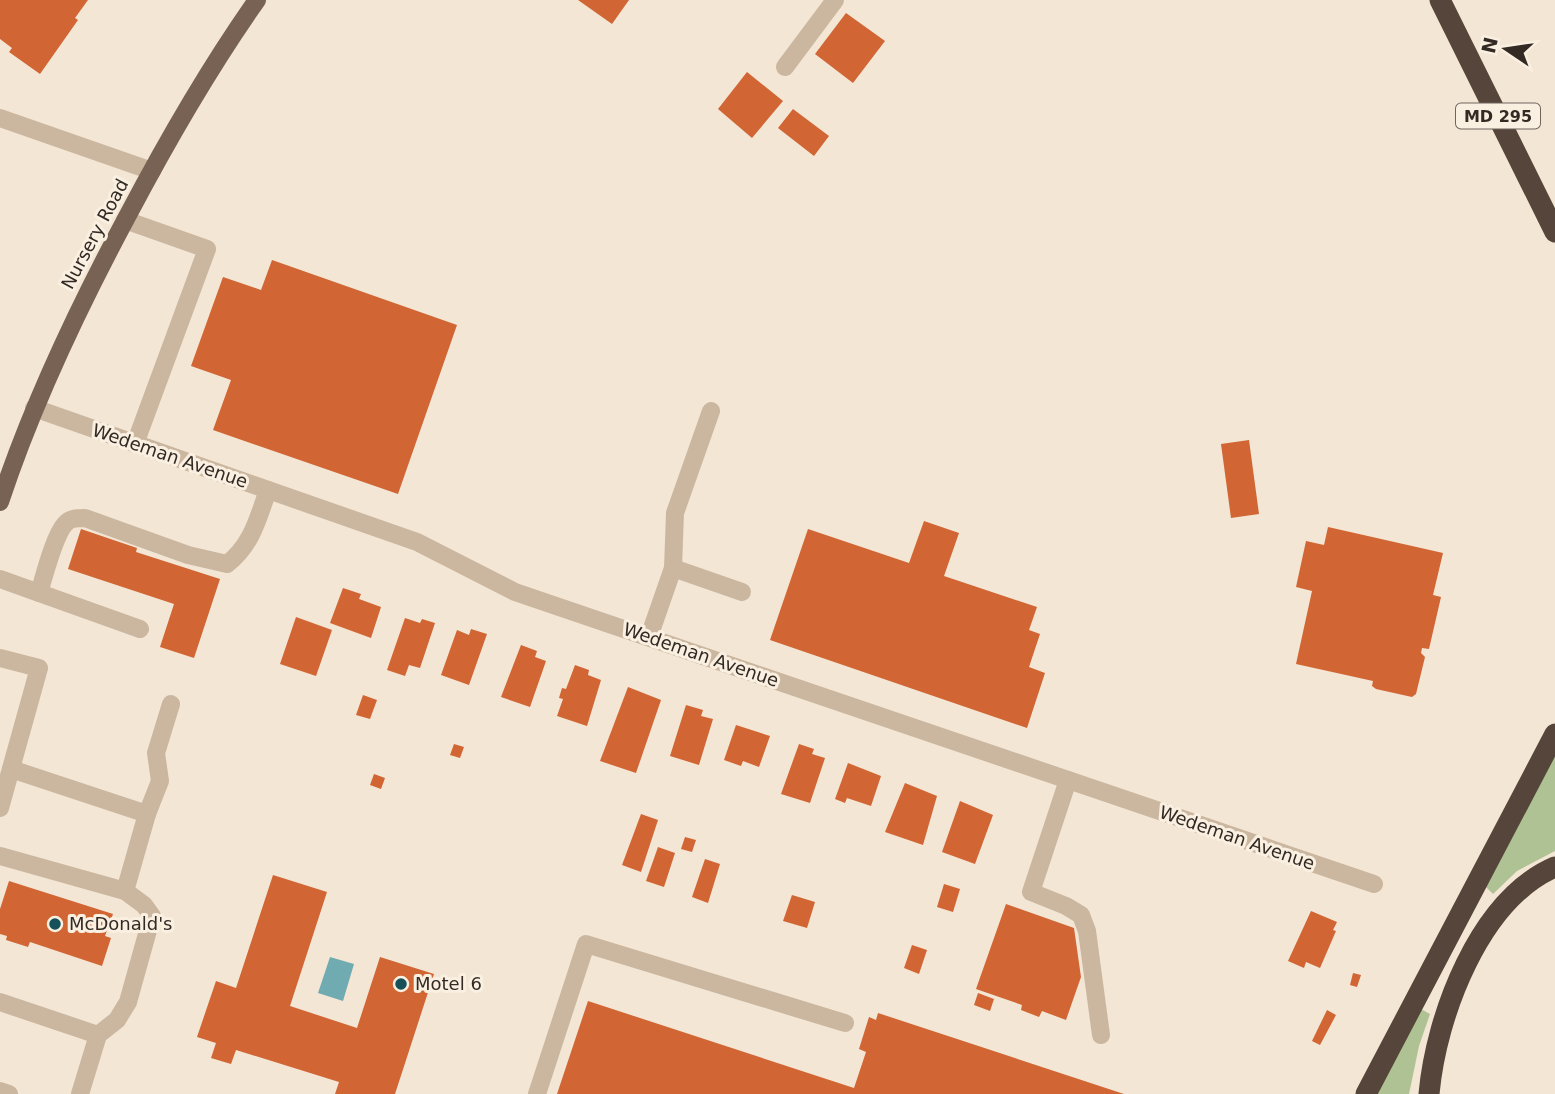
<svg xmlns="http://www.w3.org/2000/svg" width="1555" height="1094" font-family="'DejaVu Sans',sans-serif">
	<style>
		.green { fill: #afc294 }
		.water { fill: #71abb2 }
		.building { fill: #d16534 }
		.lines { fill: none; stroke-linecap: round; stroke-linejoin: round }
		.minor { stroke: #cbb7a0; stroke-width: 18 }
		.major { stroke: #786253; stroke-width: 18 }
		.highway { stroke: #56453a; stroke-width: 21 }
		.poi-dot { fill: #165059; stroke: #faf0e1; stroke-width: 2.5 }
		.labels { text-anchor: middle; stroke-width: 6; stroke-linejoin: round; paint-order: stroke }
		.shield { fill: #faf0e1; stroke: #6f655d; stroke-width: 2 }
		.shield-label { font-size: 16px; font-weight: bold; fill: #342a24 }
		.street-label { font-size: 18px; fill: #342a24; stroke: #faf0e1 }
		.poi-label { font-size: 18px; fill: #342a24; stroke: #faf0e1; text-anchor: start }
	</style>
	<rect width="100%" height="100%" fill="#f3e6d4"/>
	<g class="green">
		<path d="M1555,754V851L1517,871L1493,894L1486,887Z"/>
		<path d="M1421,1009L1430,1014L1419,1046L1409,1094H1377Z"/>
	</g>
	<path class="water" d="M330,957L354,964L343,1001L318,993Z"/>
	<g class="building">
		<path d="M0,0H88L75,18L78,20L40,74L9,52L12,48L0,39Z"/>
		<path d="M578,0H629L612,24Z"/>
		<path d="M846,13L885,41L853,83L815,54Z"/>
		<path d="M747,72L783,101L752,138L718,109Z"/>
		<path d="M793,109L829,136L814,156L778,128Z"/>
		<path d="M272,260L457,325L398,494L213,430L231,380L191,366L223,277L261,290Z"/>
		<path d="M1249,440L1259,514L1231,518L1221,444Z"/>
		<path d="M924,521L959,533L944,576L1037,607L1029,630L1040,634L1029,667L1045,673L1027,728L770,640L808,529L909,563Z"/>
		<path d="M1328,527L1443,553L1433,595L1441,597L1429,649L1422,648L1421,653L1425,657L1416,694L1412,697L1376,689L1372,686L1373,681L1296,664L1312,591L1296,587L1306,541L1324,545Z"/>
		<path d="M81,529L137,548L136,552L220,579L194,658L160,647L174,604L68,569Z"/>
		<path d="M343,588L361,594L359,599L381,607L371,638L330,623Z"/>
		<path d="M296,617L332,630L316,676L280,664Z"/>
		<path d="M405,618L420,623L422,619L435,623L420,668L409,665L405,676L387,670Z"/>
		<path d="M471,629L487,634L469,685L441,675L457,630L469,635Z"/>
		<path d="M521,645L537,651L535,657L546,661L530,707L501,697Z"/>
		<path d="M575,665L589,670L588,675L601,680L587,726L557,716L563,699L559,698L562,688L566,689Z"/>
		<path d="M628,687L661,700L636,773L600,761Z"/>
		<path d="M363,695L377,700L370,719L356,715Z"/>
		<path d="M686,705L703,710L701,716L713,719L699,765L670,756Z"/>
		<path d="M736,725L770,736L759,767L743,761L741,766L724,760Z"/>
		<path d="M454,744L464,747L460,758L450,755Z"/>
		<path d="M799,744L814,749L812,754L825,758L810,803L781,794Z"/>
		<path d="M848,763L881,776L871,806L847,798L845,803L835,799Z"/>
		<path d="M374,774L385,778L381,789L370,785Z"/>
		<path d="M905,783L937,796L923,845L885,832Z"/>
		<path d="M960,801L993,815L975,864L942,852Z"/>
		<path d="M641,814L658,820L641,872L622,865Z"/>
		<path d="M685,837L696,840L692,852L681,849Z"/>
		<path d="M658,847L675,853L664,887L646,881Z"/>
		<path d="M705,859L720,864L708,903L692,897Z"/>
		<path d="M273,875L327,892L290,1006L357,1028L380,957L434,974L395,1094H335L339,1082L236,1050L231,1064L211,1058L216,1043L197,1037L216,981L236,988Z"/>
		<path d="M9,881L113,914L105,936L111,938L102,966L30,942L28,947L6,940L7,936L0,934V909Z"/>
		<path d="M944,884L960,889L953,912L937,907Z"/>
		<path d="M792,895L815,902L807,928L783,921Z"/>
		<path d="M1006,904L1074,928L1081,977L1066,1020L1042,1011L1039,1017L1021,1010L1022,1005L976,989Z"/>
		<path d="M1311,911L1337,922L1333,930L1336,931L1320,968L1306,962L1304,968L1288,961Z"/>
		<path d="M912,945L927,950L919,974L904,968Z"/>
		<path d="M1353,973L1361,975L1357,987L1350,985Z"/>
		<path d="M978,993L994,999L990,1011L974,1005Z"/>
		<path d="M588,1001L854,1088L866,1052L859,1049L869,1017L876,1020L878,1013L1124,1094H557Z"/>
		<path d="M1327,1010L1336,1015L1320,1045L1312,1041Z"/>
	</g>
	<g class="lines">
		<g class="minor">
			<path d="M785,67L835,0"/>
			<path d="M0,118L152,171"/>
			<path d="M125,220L207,249L135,444"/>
			<path d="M34,408L417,542L515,592L1374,884"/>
			<path d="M673,568L742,592"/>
			<path d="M0,579L140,629"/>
			<path d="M39,593C44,577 54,536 65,524C70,518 77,518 85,518L188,555L227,564C252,545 258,518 268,490"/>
			<path d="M649,637L673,568L675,513L711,411"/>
			<path d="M0,658L39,668L0,808"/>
			<path d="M11,769L147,814L160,781L156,753L171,704"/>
			<path d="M1068,780L1031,892L1066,906L1081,915L1087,931L1101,1035"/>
			<path d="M0,856L125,891L144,905L152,916L128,1002L117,1020L98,1035"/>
			<path d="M125,891L147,814"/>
			<path d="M0,1002L98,1035L80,1094"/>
			<path d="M0,1091L9,1094"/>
			<path d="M537,1094L586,944L845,1023"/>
		</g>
		<path class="major" d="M0,502C33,402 78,308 128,215C167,141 209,68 257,0"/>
		<g class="highway">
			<path d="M1440,0L1555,232"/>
			<path d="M1366,1094L1555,734"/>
			<path d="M1429,1094C1436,1016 1479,900 1555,867"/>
		</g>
	</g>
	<g class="poi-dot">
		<circle cx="55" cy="924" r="7"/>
		<circle cx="401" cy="984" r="7"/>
	</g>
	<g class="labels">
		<rect class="shield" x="1456" y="103.5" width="84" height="25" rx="5"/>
		<g class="shield-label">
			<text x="1498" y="122">MD 295</text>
		</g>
		<g class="street-label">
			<text transform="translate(95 234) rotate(-62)" y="6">Nursery Road</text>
			<text transform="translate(170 456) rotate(19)" y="6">Wedeman Avenue</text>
			<text transform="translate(701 655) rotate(19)" y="6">Wedeman Avenue</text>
			<text transform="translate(1237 838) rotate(19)" y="6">Wedeman Avenue</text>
		</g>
		<g class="poi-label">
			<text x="69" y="930">McDonald's</text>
			<text x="415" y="990">Motel 6</text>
		</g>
	</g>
	<g transform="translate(1506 49) rotate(283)" stroke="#faf0e1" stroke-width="5" paint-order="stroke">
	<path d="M0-5L12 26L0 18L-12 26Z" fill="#342a24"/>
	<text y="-10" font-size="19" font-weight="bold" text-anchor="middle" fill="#342a24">N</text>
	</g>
</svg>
